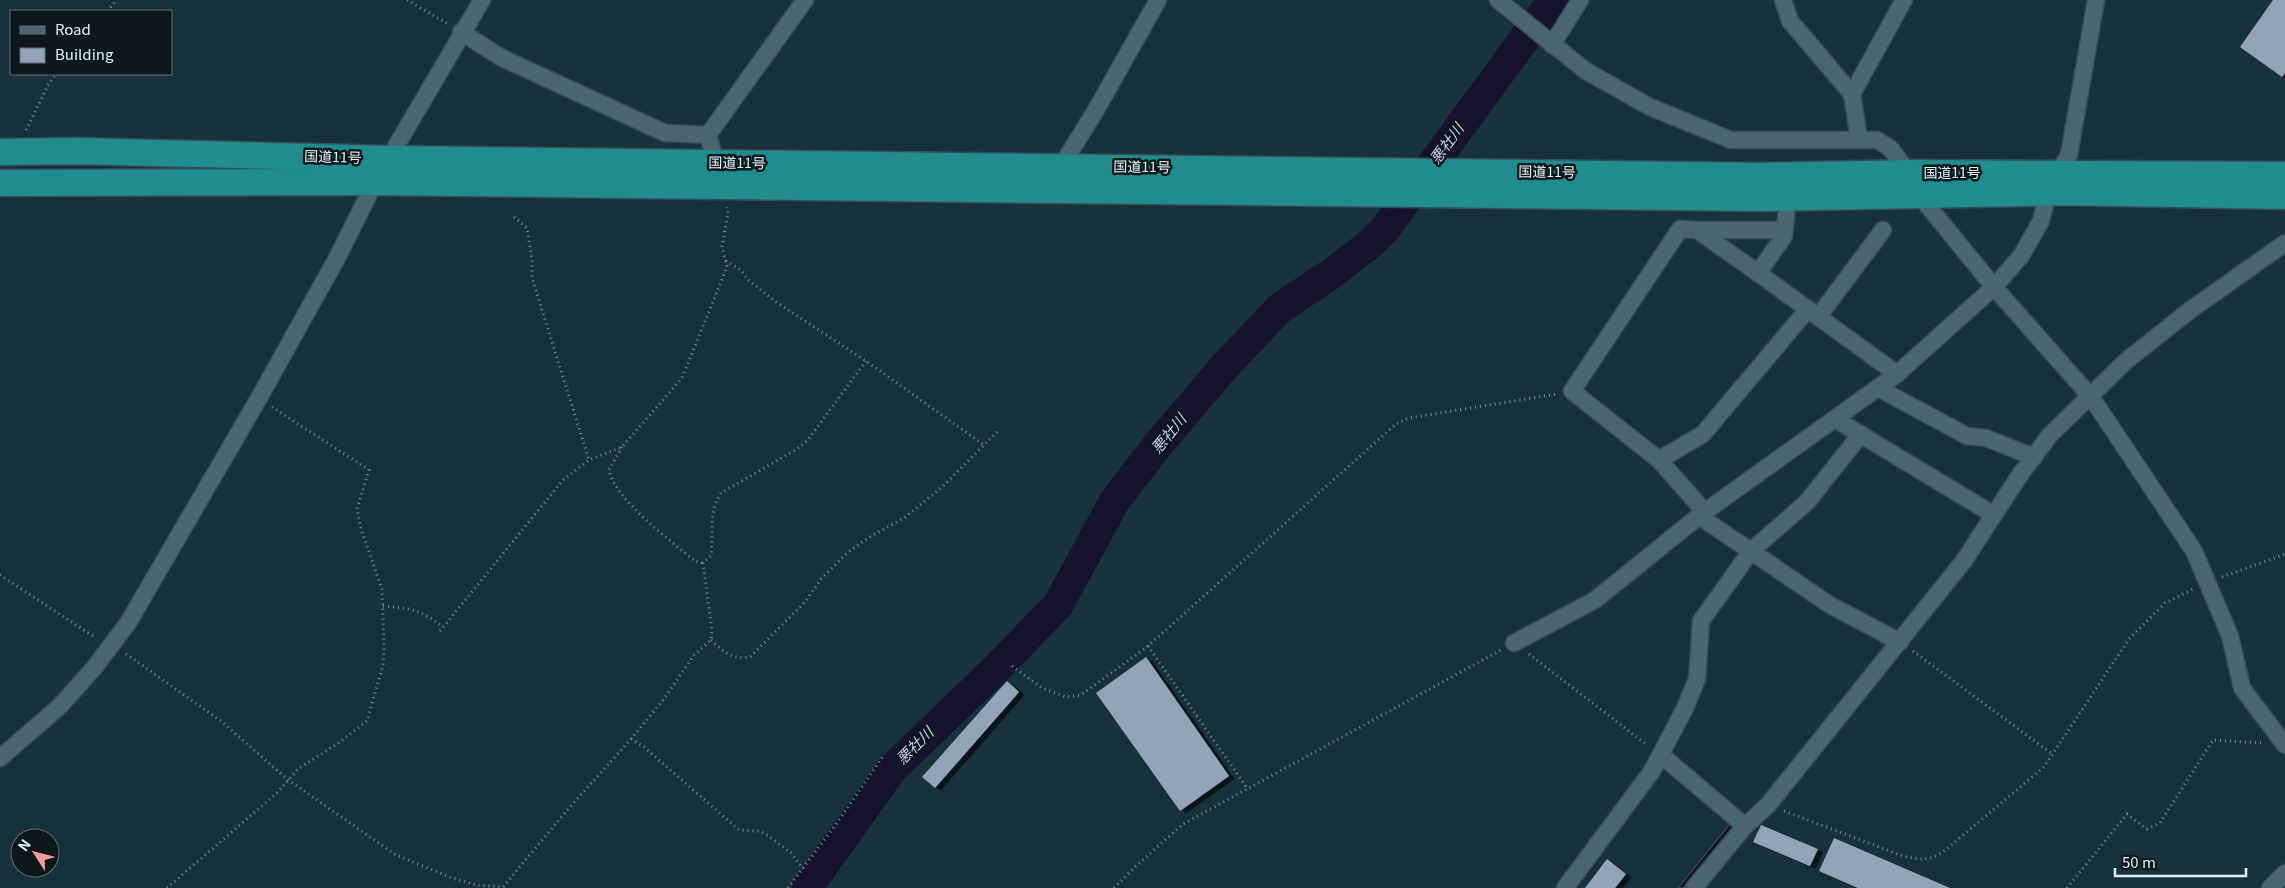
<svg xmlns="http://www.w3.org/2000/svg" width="2285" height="888" font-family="Georgia,'Noto Sans JP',serif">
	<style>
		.water { fill: #16132e; stroke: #53556a }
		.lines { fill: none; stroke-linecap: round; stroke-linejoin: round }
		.river { stroke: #16132e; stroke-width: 31 }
		.building { fill: #93a4b9; filter: url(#shadow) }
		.minor-casing { stroke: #374d55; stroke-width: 19 }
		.trunk-casing { stroke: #374d55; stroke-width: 29 }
		.path { stroke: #778c94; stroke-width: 3; stroke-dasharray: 1 4; stroke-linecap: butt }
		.minor { stroke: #4b6670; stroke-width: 16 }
		.trunk { stroke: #208c8d; stroke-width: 26 }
		.labels { text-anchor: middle; stroke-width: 5; stroke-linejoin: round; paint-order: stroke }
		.street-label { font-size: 14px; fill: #e1f0f6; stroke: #0d181c }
		.water-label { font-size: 15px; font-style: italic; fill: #cdccfc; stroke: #0d181c }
	</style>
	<defs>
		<filter id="shadow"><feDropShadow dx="5.5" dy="3" stdDeviation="0" flood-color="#0009"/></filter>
	</defs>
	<rect width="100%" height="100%" fill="#18323b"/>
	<path class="water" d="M1730,824L1733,827L1683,888H1678Z"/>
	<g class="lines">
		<path class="river" d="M807,888L891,770L997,668L1058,605L1114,502L1156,447L1224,367L1280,308L1331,274L1370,244L1385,229L1553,0"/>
	</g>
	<g class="building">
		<path d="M2273,0H2285V73L2282,77L2240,47Z"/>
		<path d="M1146,657L1229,776L1180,811L1096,693Z"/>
		<path d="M1007,681L1019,692L935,788L922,777Z"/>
		<path d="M1761,825L1818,849L1810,866L1753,842Z"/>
		<path d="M1834,838L1950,888H1858L1819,871Z"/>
		<path d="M1607,859L1626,874L1615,888H1585Z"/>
	</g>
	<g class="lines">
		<defs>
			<g id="minor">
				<path d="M1498,0L1586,71L1650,107L1731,140H1877L1890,148L1909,173L1919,195L1994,287L2091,397L2194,551L2230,636L2242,688L2285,745"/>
				<path d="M1783,0L1790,21L1852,94"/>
				<path d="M461,32L502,58L665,133L708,135"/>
				<path d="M1552,45L1580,0"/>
				<path d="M1859,139L1852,94L1904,0"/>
				<path d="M718,170L708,135L805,0"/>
				<path d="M1057,173L1096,110L1158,0"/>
				<path d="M1697,230H1784"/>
				<path d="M1758,273L1897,374"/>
				<path d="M1818,317L1883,230"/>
				<path d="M1878,388L1967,436L1986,438L2034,457"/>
				<path d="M1835,419L1994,515"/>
				<path d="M1659,460L1703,434L1808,309"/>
				<path d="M1705,512L1659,460L1572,391L1680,229L1697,230L1758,273L1784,236L1788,197"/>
				<path d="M1699,516L1830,605L1900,642"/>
				<path d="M1514,643L1595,600L1699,516L1897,374L1994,287L2021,256L2041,221L2048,193L2057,173L2069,155L2096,0"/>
				<path d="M1661,755L1745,826"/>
				<path d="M0,758L60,706L94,668L128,623L259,398L337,258L375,182L482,0"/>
				<path d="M1565,888L1652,771L1685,708L1697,679L1701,621L1751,551L1807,502L1861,434"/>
				<path d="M1694,888L1745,826L1768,805L1963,562L2022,472L2050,435L2126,361L2189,311L2285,243"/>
				<path d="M2270,888L2285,873"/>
			</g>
			<g id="trunk">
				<path d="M0,152L77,151L389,159L1761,176L1909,173L2285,175"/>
				<path d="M0,183L375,182L1764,198L2066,192L2285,196"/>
			</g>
		</defs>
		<use href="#minor" class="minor-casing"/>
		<use href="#trunk" class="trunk-casing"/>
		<g class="path">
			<path d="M407,0L448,24"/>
			<path d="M107,11L117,0"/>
			<path d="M26,130L48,85L56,74"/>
			<path d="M514,217L527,228L532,260V278L589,460"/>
			<path d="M726,261L741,270L748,280L779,304L866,361L984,445"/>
			<path d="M622,447L609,470C614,499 671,541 695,561L703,563"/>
			<path d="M0,575L96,638"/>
			<path d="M2222,577L2285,554"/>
			<path d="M383,606C413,609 419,609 443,627"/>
			<path d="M440,631L563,480L589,460L622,447L682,378L727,267L722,247L728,213L727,207"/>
			<path d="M711,640C723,652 733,660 750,657L805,602L821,579L847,553L868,538L904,518L941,488L998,431"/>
			<path d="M1148,646L1247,788"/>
			<path d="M1913,651L2052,754"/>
			<path d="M126,654L221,721L287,779L396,855L452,878L476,885L503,887L569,808L631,739L664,699L694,655L711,640L712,630L703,563L711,556C714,534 708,512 721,493L797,449L807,441L866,361"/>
			<path d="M1529,654L1647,745"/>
			<path d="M1012,666L1042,688L1066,697L1081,695L1148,646L1396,424L1409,418L1557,394"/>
			<path d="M631,739L644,747L739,830L760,831L767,835L791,853L803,869"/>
			<path d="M1784,811L1903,856C1921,860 1927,862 1943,852L2044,767L2129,639L2165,603L2193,589"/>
			<path d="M167,888L278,792L298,769L337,744L367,721L383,665L384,649L382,589L361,529L357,509L369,470L272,407"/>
			<path d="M788,888L834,827L884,755"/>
			<path d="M1114,888L1135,867L1183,824L1501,650"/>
			<path d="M2067,888L2127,814L2147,829L2160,823L2213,740L2262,743"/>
		</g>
		<use href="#minor" class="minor"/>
		<use href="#trunk" class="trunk"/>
	</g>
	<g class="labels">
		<g class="street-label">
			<text transform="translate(333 157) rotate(2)" y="5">国道11号</text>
			<text transform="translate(737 163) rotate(1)" y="5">国道11号</text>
			<text transform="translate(1142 167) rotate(1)" y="5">国道11号</text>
			<text transform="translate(1547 172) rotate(1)" y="5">国道11号</text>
			<text x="1952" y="178">国道11号</text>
		</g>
		<g class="water-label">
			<text transform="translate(1447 144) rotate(-54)" y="5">悪社川</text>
			<text transform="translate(1169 434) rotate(-51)" y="5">悪社川</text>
			<text transform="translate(915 746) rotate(-45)" y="5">悪社川</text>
		</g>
	</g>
	<rect x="10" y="10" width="162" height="65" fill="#0d181c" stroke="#626e73"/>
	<rect x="20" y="26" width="25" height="8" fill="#4b6670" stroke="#626e73"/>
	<text x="55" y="35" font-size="15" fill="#e1f0f6">Road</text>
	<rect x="20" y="48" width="25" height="15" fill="#93a4b9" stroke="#626e73"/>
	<text x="55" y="60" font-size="15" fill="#e1f0f6">Building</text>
	<g transform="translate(35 853) rotate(306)"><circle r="24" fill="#0d181c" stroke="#626e73"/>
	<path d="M0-4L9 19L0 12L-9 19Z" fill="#f59b9e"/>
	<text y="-8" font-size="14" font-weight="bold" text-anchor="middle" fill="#e1f0f6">N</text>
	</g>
	<path d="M2115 868v8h131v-8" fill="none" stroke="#e1f0f6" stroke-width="2.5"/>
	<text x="2122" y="868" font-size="15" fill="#e1f0f6" stroke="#0d181c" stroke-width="4" paint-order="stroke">50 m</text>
</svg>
